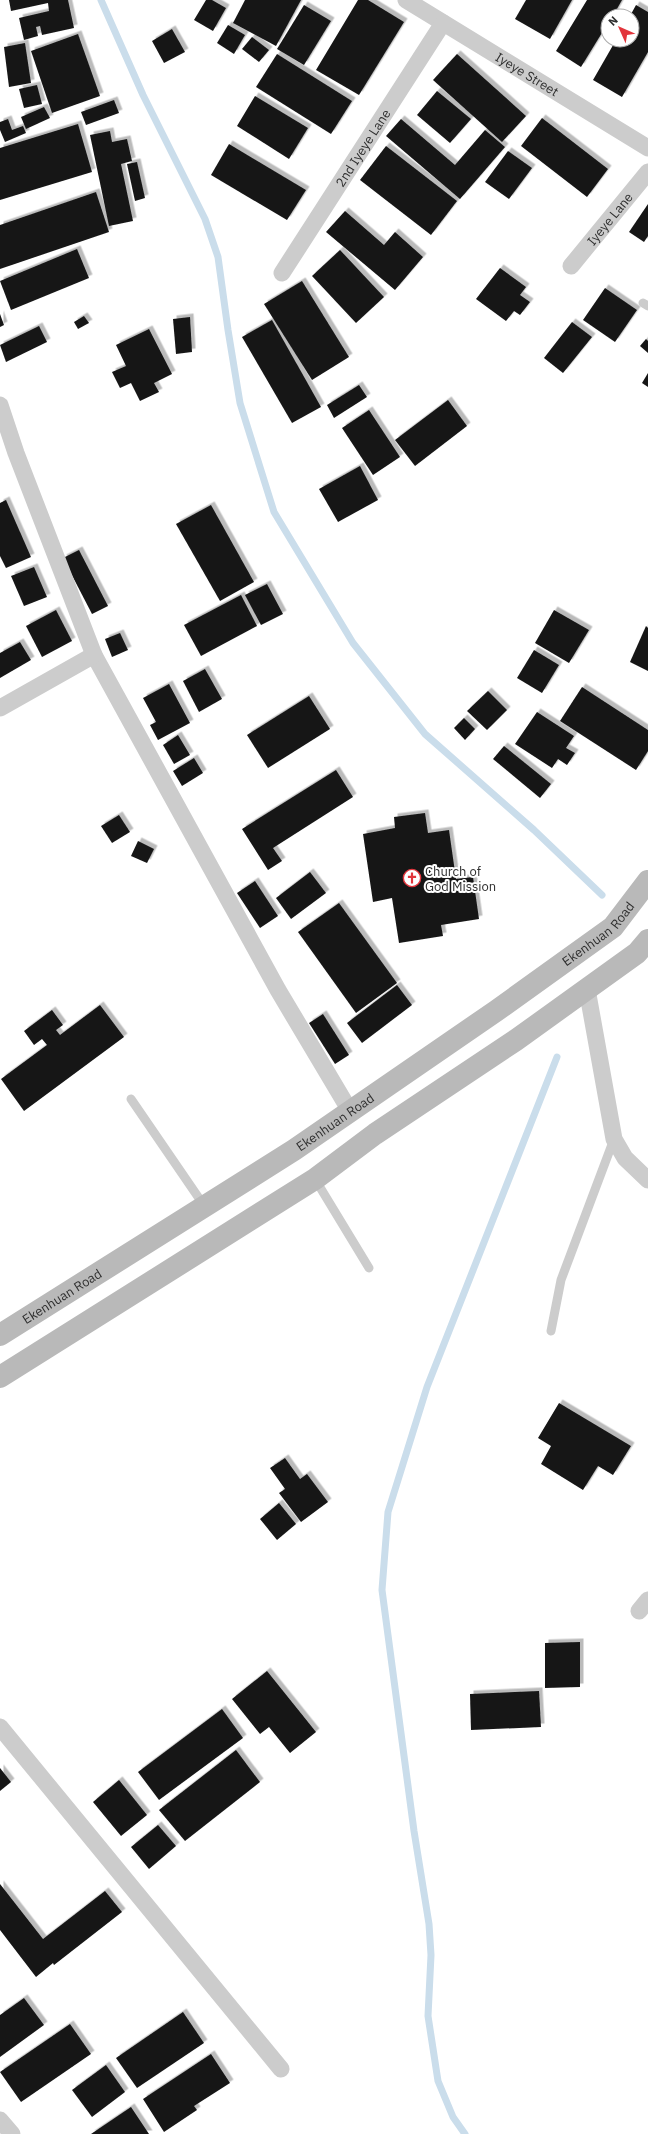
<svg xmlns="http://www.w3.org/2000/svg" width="648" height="2134" font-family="'IBM Plex Sans',sans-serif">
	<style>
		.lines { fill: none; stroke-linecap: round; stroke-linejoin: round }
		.stream { stroke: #caddeb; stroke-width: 7 }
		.building { fill: #161616; filter: url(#shadow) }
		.lane { stroke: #ccc; stroke-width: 9 }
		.street { stroke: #ccc; stroke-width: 17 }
		.secondary { stroke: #b9b9b9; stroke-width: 22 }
		.labels { text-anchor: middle; stroke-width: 4; stroke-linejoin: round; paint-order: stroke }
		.street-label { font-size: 13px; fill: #2f2f2f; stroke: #fff }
		.poi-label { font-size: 13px; fill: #2f2f2f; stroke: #fff; text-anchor: start }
	</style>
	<defs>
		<filter id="shadow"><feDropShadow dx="3.5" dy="-3.5" stdDeviation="0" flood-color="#0004"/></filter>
	</defs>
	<rect width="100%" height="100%" fill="#fff"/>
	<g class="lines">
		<g class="stream">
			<path d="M101,0L143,95L205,219L218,257L228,330L240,403L274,512L353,643L425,734L534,830L602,895"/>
			<path d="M465,2134L453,2117L438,2081L428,2016L431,1955L429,1924L414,1831L382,1590L388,1512L427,1387L557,1057"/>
		</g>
	</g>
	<g class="building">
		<path d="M9,0H68L74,28L42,35L40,26L36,27L38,36L24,40L19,18L49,11L48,3L11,11Z"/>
		<path d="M206,0H212L226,8L213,31L194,20Z"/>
		<path d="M245,0H301L276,46L233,23Z"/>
		<path d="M358,0H368L404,22L359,95L316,70Z"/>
		<path d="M526,0H572L550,39L515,19Z"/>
		<path d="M587,0H622L613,16H608V23L581,67L556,51Z"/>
		<path d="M304,5L331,21L304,65L277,49Z"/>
		<path d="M636,5L648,12V52L622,97L593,80L616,40H632V16H630Z"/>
		<path d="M228,25L245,35L234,54L217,43Z"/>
		<path d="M172,29L185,52L164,63L152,41Z"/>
		<path d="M78,34L100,96L52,113L31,51Z"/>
		<path d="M252,37L269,50L259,62L242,49Z"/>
		<path d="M25,43L31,83L9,87L4,47Z"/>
		<path d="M277,54L352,101L331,134L256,87Z"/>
		<path d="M457,54L526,116L502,142L433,80Z"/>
		<path d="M37,85L42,104L24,108L19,89Z"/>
		<path d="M437,91L471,119L450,143L417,115Z"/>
		<path d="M255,96L308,128L289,159L237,126Z"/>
		<path d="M114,100L119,113L86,125L81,112Z"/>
		<path d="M44,107L50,118L26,129L21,117Z"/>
		<path d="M542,118L608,169L587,197L521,146Z"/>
		<path d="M8,119L12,130L23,126L26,133L5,142L0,130V122Z"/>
		<path d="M401,119L455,165L485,130L505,147L460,199L386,136Z"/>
		<path d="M78,124L92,172L0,200V148Z"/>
		<path d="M110,131L112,142L127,139L132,161L121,164L133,221L109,226L90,135Z"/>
		<path d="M229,144L306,190L287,220L211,175Z"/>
		<path d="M386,146L457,201L431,235L360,180Z"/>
		<path d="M508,151L532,168L509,199L485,182Z"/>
		<path d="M137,162L145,198L135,201L127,164Z"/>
		<path d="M96,192L109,232L0,269V225Z"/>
		<path d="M648,204V236L644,242L629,232Z"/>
		<path d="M345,211L384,245L395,232L423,257L395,290L326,232Z"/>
		<path d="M77,249L89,278L11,310L0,281Z"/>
		<path d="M340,250L384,297L356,323L312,276Z"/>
		<path d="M500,268L526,287L520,295L530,302L520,315L514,311L506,321L476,299Z"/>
		<path d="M302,281L349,357L312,380L264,304Z"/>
		<path d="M605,288L637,310L615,342L583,320Z"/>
		<path d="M0,314L4,325L0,327Z"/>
		<path d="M84,316L89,323L78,329L74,322Z"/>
		<path d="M190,317L192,352L176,354L173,319Z"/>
		<path d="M272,320L321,407L292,423L242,337Z"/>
		<path d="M572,322L592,337L563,373L544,358Z"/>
		<path d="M39,326L47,342L6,362L0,345Z"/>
		<path d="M149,329L172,374L154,383L159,392L140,401L131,383L120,388L112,372L126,366L116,345Z"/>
		<path d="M646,339L648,341V353L640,346Z"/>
		<path d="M648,373V387L642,383Z"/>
		<path d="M359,385L367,397L334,418L327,405Z"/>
		<path d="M448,400L467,426L415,466L395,440Z"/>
		<path d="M369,410L400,457L373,475L342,428Z"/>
		<path d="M360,466L378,500L338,522L319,489Z"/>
		<path d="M6,500L31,557L6,568L0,556V503Z"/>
		<path d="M211,505L254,582L220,601L176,524Z"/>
		<path d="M79,550L108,606L92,614L63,558Z"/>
		<path d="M34,567L47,597L24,606L11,576Z"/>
		<path d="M267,584L283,614L261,625L245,595Z"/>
		<path d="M241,595L257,626L201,656L184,625Z"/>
		<path d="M56,610L72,641L42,657L26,626Z"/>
		<path d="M554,610L589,630L569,663L535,643Z"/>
		<path d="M646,626L648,628V671L630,662Z"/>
		<path d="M120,633L128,650L112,657L105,639Z"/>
		<path d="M20,642L31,660L0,678V653Z"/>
		<path d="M534,650L559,665L542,693L517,678Z"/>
		<path d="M205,669L222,699L199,712L183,681Z"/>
		<path d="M169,684L190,723L158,740L150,725L156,722L143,698Z"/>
		<path d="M582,687L648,730V751L636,770L560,721Z"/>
		<path d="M488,691L507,710L487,730L467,711Z"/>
		<path d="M309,696L330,729L268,768L247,735Z"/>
		<path d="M537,712L574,736L566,748L575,753L567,765L558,759L552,768L515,744Z"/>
		<path d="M464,718L475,729L465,740L454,728Z"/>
		<path d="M178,735L190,755L174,764L163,745Z"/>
		<path d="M504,746L551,784L540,798L493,759Z"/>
		<path d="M194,758L203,773L182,786L173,771Z"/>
		<path d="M336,770L353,797L273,848L282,861L268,870L242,829Z"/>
		<path d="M425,813L428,833L449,830L456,879L473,877L479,919L441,925L443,936L399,943L392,898L373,902L363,834L395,828L394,817Z"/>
		<path d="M119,815L130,832L112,843L101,826Z"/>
		<path d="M138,841L154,849L147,863L131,856Z"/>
		<path d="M310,872L326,893L291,919L276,898Z"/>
		<path d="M255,881L278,916L260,928L237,893Z"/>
		<path d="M339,903L397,983L356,1013L298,932Z"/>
		<path d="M397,985L412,1005L362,1043L347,1023Z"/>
		<path d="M100,1005L124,1037L24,1111L1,1079L47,1045L42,1039L34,1045L24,1031L52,1010L63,1025L56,1030L60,1035Z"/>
		<path d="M323,1014L349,1055L335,1064L309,1023Z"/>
		<path d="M559,1403L631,1446L613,1475L598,1466L583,1490L541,1464L551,1446L538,1438Z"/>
		<path d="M285,1458L300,1479L307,1474L328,1502L301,1522L279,1493L285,1489L270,1468Z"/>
		<path d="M279,1503L296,1524L277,1540L260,1519Z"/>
		<path d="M580,1642V1687L545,1688V1643Z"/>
		<path d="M267,1671L316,1732L290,1753L269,1727L260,1734L232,1699Z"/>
		<path d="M539,1691L541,1727L471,1730L470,1694Z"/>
		<path d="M222,1709L243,1738L159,1800L138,1772Z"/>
		<path d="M236,1750L260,1782L185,1841L159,1810Z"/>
		<path d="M0,1768L11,1782L0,1791Z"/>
		<path d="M119,1780L147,1815L121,1836L93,1802Z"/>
		<path d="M158,1825L176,1846L149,1869L131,1847Z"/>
		<path d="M0,1884L43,1939L105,1891L122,1912L54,1965L53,1963L36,1977L0,1930Z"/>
		<path d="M24,1998L44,2025L0,2057V2015Z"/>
		<path d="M183,2012L204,2043L137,2088L116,2058Z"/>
		<path d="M70,2024L91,2054L21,2102L0,2072Z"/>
		<path d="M211,2054L230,2083L194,2106L197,2110L164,2132L143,2099Z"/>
		<path d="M106,2065L125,2092L92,2117L72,2090Z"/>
		<path d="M131,2107L149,2134H91Z"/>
	</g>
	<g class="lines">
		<g class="lane">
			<path d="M643,303L648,306"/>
			<path d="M131,1099L205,1207"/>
			<path d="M315,1179L369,1268"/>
			<path d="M551,1331L561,1280L614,1139"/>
		</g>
		<g class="street">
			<path id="s1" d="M406,0L648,148"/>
			<path id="s2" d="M571,266L648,172"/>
			<path id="s3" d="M282,273L443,23"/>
			<path d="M0,405L16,453L94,655L278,990L350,1111"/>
			<path d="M0,708L94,655"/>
			<path d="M587,989L614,1139L625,1158L648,1180"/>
			<path d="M639,1611L648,1600"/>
			<path d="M0,1727L281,2069"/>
			<path d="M0,2120L12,2134"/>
		</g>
		<g class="secondary">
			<path id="s4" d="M0,1335L294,1150L496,1011L613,927L648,881"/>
			<path d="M0,1377L315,1179L375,1134L516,1040L637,953L648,940"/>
		</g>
	</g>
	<defs>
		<symbol id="church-ring" viewBox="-11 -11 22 22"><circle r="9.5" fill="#fff" stroke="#e2353c" stroke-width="1.5"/><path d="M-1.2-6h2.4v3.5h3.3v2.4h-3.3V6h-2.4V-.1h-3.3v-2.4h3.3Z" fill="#e2353c"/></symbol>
	</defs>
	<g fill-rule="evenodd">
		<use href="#church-ring" x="402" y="868" width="20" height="20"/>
	</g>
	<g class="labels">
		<g class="street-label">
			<text dy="5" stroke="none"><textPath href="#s1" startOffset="142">Iyeye Street</textPath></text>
			<text dy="5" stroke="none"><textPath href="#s3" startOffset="149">2nd Iyeye Lane</textPath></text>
			<text dy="5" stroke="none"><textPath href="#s2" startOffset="61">Iyeye Lane</textPath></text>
			<text dy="5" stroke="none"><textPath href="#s4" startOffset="721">Ekenhuan Road</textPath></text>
			<text dy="5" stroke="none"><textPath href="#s4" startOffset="397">Ekenhuan Road</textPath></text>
			<text dy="5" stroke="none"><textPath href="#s4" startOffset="73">Ekenhuan Road</textPath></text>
		</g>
		<g class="poi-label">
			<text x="425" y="876">Church of<tspan x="425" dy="15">God Mission</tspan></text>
		</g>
	</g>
	<g transform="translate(620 28) rotate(315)"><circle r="19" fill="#ffffff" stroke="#acacac"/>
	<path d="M0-3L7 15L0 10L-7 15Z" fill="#e2353c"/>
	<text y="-6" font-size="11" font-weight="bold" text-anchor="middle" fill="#2f2f2f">N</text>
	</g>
</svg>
